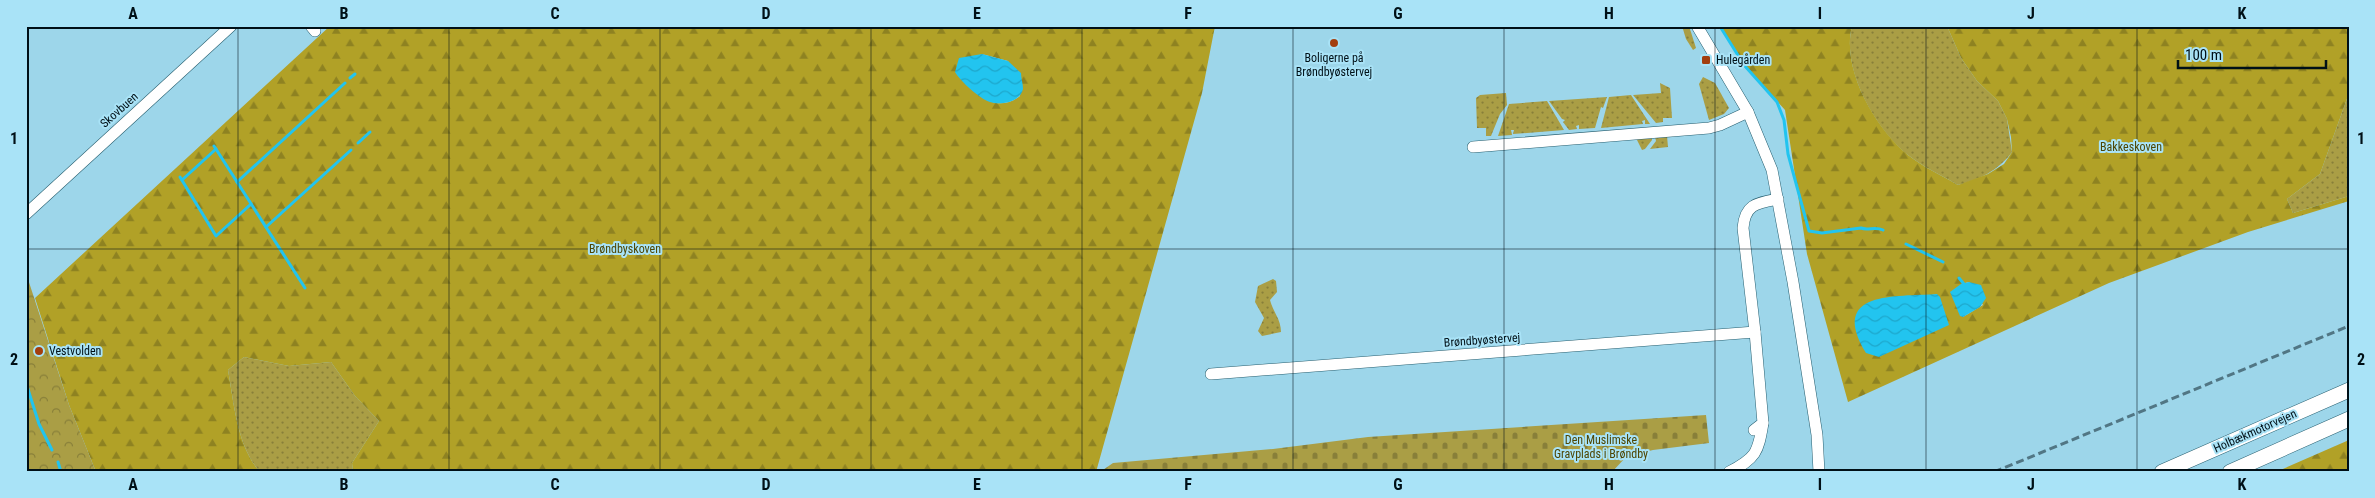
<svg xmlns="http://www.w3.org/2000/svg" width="2375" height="498" font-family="'Roboto Condensed',sans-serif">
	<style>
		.grass { fill: url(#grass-dots) }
		.forest { fill: url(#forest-firs); fill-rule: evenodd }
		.cemetery { fill: url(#cemetery-stones) }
		.park { fill: url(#park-crowns) }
		.water { fill: url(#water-waves) }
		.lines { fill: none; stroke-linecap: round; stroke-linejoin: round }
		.stream { stroke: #22c4ef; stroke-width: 3 }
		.minor-casing { stroke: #275f70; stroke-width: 12 }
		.highway-casing { stroke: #275f70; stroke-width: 16 }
		.minor { stroke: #fff; stroke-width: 11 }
		.highway { stroke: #fff; stroke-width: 15 }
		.rail { stroke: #517684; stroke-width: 3; stroke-dasharray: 8 4; stroke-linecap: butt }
		.grid { fill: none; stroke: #001017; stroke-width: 1; stroke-opacity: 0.55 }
		.poi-dot { fill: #a33f0f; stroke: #a9e3f7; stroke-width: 2 }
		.labels { text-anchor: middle; stroke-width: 4; stroke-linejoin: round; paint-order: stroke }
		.poi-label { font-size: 12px; fill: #001017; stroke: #a9e3f7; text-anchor: start }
		.street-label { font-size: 12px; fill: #001017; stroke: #a9e3f7 }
		.park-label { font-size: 12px; fill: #4e4503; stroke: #a9e3f7 }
		.neatline { fill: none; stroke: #001017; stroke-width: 2 }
		.grid-label { font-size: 16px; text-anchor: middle; font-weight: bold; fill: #001017 }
	</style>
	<defs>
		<pattern id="grass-dots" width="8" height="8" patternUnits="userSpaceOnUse" patternTransform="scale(1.25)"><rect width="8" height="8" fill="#aa9e45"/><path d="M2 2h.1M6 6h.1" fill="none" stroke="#887f39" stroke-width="1.8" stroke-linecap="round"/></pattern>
		<pattern id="forest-firs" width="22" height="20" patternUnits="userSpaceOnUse" patternTransform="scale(1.25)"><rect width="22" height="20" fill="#b1a127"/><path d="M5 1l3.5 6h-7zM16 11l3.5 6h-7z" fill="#8e8221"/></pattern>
		<pattern id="cemetery-stones" width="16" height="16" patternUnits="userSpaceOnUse" patternTransform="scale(1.25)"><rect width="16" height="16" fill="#aa9e45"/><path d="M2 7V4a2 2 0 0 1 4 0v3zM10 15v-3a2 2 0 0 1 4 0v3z" fill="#887f39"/></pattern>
		<pattern id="park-crowns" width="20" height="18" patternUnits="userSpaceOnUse" patternTransform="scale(1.25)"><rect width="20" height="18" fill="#aa9e45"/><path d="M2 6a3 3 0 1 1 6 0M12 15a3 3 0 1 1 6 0" fill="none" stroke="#887f39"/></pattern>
		<pattern id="water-waves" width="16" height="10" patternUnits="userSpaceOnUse" patternTransform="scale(1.25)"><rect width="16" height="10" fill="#22c4ef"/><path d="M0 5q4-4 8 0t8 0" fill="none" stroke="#1da7cc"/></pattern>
	</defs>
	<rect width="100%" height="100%" fill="#9dd6ea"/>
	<g class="grass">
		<path d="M1682,26H1689L1696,48L1693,50L1686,39Z"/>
		<path d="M1852,26H1947L1961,58L1977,81L1998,101L2007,119L2012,152C1998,171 1980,179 1958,185C1941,175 1923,167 1908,155C1875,128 1841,69 1852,26Z"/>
		<path d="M1703,77L1715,83L1729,108L1724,114L1709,120L1699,84Z"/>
		<path d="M1660,83L1670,88L1672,118H1663V122L1656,123L1633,95L1661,93Z"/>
		<path d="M1506,93L1507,105L1500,114L1491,136H1486V128H1477L1476,98L1480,95Z"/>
		<path d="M2349,93V196L2293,213L2287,199L2320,174Z"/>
		<path d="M1631,95L1650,124H1645V120L1642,121L1643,124L1601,128L1609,97Z"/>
		<path d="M1607,97L1603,108L1601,107L1595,128L1579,129V125L1576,126L1577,129L1569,130L1563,122L1565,120L1562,119L1549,101Z"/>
		<path d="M1547,101L1564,130L1513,134L1514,130H1511L1512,135L1498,136L1509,104Z"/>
		<path d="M1667,136L1668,147L1650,149L1656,141L1655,137Z"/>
		<path d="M1636,138H1652V140L1645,149L1642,150Z"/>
		<path d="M1273,279L1276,281L1277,292L1270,300C1273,312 1281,319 1281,332L1262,336L1258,331L1264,318L1255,302L1258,286Z"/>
		<path d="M244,357L289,366L331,362L355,396L379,421L352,463L353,472H260C237,446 234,403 228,370Z"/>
	</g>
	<g class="forest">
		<path d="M330,26H1215L1202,93L1096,472H353L352,463L379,421L355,396L331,362L289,366L244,357L228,370C234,403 237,446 260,472H96L69,405L35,298ZM982,54L1008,61L1020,96C1005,107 992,105 979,94Z"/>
		<path d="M1720,26H1852C1841,69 1875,128 1908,155C1923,167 1941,175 1958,185L1988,174L2004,164L2012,152L2011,137L2007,119L1998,101L1977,81L1961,58L1947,26H2349V93L2320,174L2287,199L2293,213L2349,196V201L2248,232L2109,283L1848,402L1807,254L1785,110L1744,65ZM1969,282L1983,305L1963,317L1961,284Z"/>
		<path d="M2349,440V472H2276Z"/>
	</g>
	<path class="cemetery" d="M1706,415L1709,443L1653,450L1626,457L1612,472H1100L1113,463L1273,449L1368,437Z"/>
	<path class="park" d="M26,273L69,405L96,472H26Z"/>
	<g class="water">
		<path d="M982,54L1008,61L1021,73C1021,78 1023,84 1023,89C1021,101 1001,106 990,102C980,99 960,81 955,72L959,58Z"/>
		<path d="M1969,282L1981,285L1986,298L1980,307L1963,317L1960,316L1950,292L1961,284Z"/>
		<path d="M1937,294L1940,297L1949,325L1879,357L1866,353C1828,290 1896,297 1937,294Z"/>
	</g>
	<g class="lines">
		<g class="stream">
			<path d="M1721,28L1744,65L1777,102L1784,120L1788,154L1809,231L1822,233L1861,228C1868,231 1875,226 1883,230"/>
			<path d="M350,78L355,74"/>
			<path d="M358,143L370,132"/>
			<path d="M214,146L305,288"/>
			<path d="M180,177L216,236L251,204"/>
			<path d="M182,180L216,149"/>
			<path d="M237,182L345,83"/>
			<path d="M266,227L351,150"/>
			<path d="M1906,244L1943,262"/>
			<path d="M1959,278L1964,284"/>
			<path d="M26,383L39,424L52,450"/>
			<path d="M58,462L61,472"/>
		</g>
		<defs>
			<g id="minor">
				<path d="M311,26L315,31"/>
				<path d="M1697,26L1748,112L1772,170L1793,282L1817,435L1819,472"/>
				<path d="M1473,147L1709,128L1720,125L1748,112"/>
				<path d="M26,214L231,26"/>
				<path d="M1211,374L1755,332"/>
				<path d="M1754,430L1763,423L1755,332L1743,228C1745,204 1757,203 1778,199"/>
				<path d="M1729,472C1756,458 1758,453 1763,423"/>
			</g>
			<g id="highway">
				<path d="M2162,472L2349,390"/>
				<path d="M2230,472L2349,419"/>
			</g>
		</defs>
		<use href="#minor" class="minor-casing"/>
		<use href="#highway" class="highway-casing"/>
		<use href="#minor" class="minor"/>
		<use href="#highway" class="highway"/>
		<path class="rail" d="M1994,472L2349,326"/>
	</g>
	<path class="grid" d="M238,26V472M449,26V472M660,26V472M871,26V472M1082,26V472M1293,26V472M1504,26V472M1715,26V472M1926,26V472M2137,26V472M26,249H2349"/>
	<g class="poi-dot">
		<circle cx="1334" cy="43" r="5"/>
		<rect x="1701" y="55" width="10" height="10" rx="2.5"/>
		<circle cx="39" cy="351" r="5"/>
	</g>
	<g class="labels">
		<g class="poi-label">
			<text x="1334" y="62" text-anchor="middle">Boligerne på<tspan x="1334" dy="14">Brøndbyøstervej</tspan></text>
			<text x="1716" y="64">Hulegården</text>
			<text x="49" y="355">Vestvolden</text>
		</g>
		<g class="street-label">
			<text transform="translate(119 110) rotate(-42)" y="4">Skovbuen</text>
			<text transform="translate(1482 340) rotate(-4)" y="4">Brøndbyøstervej</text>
			<text transform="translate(2255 431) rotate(-24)" y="4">Holbækmotorvejen</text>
		</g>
		<g class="park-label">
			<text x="2131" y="151">Bakkeskoven</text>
			<text x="625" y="253">Brøndbyskoven</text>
			<text x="1601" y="444">Den Muslimske<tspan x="1601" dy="14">Gravplads i Brøndby</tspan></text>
		</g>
	</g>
	<rect width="2375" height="498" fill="none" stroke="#a9e3f7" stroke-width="55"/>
	<path d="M2178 60v8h148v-8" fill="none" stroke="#001017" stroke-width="2.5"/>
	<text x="2185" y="60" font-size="15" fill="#001017" stroke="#a9e3f7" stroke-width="4" paint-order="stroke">100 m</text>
	<rect x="28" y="28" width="2320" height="442" class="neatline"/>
	<g class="grid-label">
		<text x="133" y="19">A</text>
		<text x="344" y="19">B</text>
		<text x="555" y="19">C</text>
		<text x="766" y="19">D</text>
		<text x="977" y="19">E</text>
		<text x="1188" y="19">F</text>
		<text x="1398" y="19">G</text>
		<text x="1609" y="19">H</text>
		<text x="1820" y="19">I</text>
		<text x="2031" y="19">J</text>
		<text x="2242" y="19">K</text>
		<text x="14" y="144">1</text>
		<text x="2361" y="144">1</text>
		<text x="14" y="365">2</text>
		<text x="2361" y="365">2</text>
		<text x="133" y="490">A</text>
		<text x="344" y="490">B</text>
		<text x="555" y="490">C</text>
		<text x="766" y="490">D</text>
		<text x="977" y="490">E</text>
		<text x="1188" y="490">F</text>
		<text x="1398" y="490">G</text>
		<text x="1609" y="490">H</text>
		<text x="1820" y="490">I</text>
		<text x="2031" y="490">J</text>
		<text x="2242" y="490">K</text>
	</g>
</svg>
